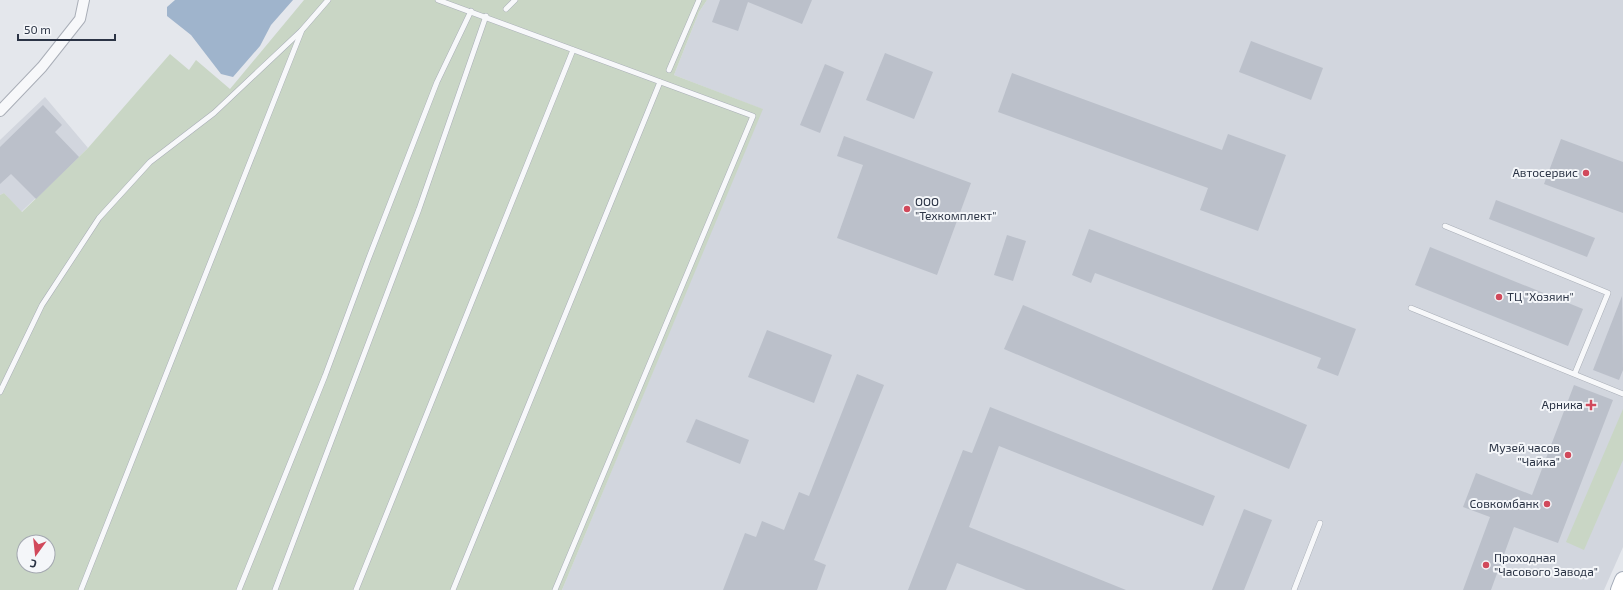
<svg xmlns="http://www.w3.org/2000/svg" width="1623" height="590" font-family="'Exo 2',sans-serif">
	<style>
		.built { fill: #d2d6de }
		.green { fill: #c9d6c5; fill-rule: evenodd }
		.water { fill: #9fb4cc }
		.building { fill: #bbc0ca }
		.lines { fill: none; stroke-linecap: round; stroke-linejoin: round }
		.service-casing { stroke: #a9aeb7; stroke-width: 6 }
		.minor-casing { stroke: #a9aeb7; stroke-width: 12 }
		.primary-casing { stroke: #a3abb8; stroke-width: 18 }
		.service { stroke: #f7f8fa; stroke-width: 5 }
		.minor { stroke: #f7f8fa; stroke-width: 10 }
		.primary { stroke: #fff; stroke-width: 16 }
		.poi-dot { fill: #d1495b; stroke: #f4f6f9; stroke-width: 1.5 }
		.labels { text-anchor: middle; stroke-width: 4; stroke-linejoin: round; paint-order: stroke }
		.poi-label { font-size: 12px; fill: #2b3445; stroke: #f4f6f9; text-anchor: end }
	</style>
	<rect width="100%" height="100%" fill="#e4e7ec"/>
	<g class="built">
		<path d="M707,0H1623V547L1604,590H562L762,109L674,75L699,12Z"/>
		<path d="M45,97L88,148L21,212L4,193L0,195V140Z"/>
	</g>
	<g class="green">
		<path d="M304,0H707L699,12L674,75L763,109L562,590H0V195L4,193L22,212L88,148L170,54L189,70L196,60L230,89ZM24,542H48V566H24Z"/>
		<path d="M1623,409V460L1584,550L1566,542Z"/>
	</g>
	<path class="water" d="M175,0H293L271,25L260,46L233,77L221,74L191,35L167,16V7Z"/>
	<g class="building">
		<path d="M720,0H812L802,24L748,2L738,31L712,22Z"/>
		<path d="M1251,41L1323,68L1311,100L1239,72Z"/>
		<path d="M885,53L933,72L914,119L866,100Z"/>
		<path d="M825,64L844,72L820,133L800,125Z"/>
		<path d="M1012,73L1222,150L1228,134L1286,155L1258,231L1200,210L1208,188L998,112Z"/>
		<path d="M43,105L62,125L55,132L79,157L36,199L11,174L0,184V147Z"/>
		<path d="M844,136L971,183L937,275L837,238L863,165L837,156Z"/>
		<path d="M1561,139L1623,162V213L1544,184Z"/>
		<path d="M1496,200L1595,238L1587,257L1489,219Z"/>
		<path d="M1089,229L1356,329L1338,376L1317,368L1321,358L1095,273L1091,283L1072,275Z"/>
		<path d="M1007,235L1026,241L1013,281L994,275Z"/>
		<path d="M1430,247L1583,309L1568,346L1415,285Z"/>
		<path d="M1622,296L1623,370L1619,380L1593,370Z"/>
		<path d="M1023,305L1307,425L1289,469L1004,349Z"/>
		<path d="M767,330L832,355L814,403L748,377Z"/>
		<path d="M857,374L884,385L814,560L826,565L817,590H723L745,533L756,537L762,521L784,530L799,492L809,496Z"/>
		<path d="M1574,385L1613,400L1558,543L1514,527L1491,590H1463L1490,517L1463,507L1476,473L1532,495Z"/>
		<path d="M990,407L1215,496L1203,526L999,446L969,527L1126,590H1026L957,563L946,590H908L963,450L972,453Z"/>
		<path d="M696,419L749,440L740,464L686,442Z"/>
		<path d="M1244,509L1272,520L1244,590H1212Z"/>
	</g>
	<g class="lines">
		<defs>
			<g id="service">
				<path d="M438,0L753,116L555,590"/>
				<path d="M506,9L515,0"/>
				<path d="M669,70L699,0"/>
				<path d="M1445,226L1608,293L1575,373"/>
				<path d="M1411,308L1623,394"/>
				<path d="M0,392L42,305L99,218L150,162L214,113L301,31"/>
				<path d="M81,590L302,30L328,0"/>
				<path d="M239,590L325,376L368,260L437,82L471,11"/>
				<path d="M275,590L419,209L486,16"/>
				<path d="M356,590L573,50"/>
				<path d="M453,590L660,82"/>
				<path d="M1294,590L1320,523"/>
			</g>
			<path id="minor" d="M0,111L42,67L80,19L84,0"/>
			<path id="primary" d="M1619,590L1623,580"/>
		</defs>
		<use href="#service" class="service-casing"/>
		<use href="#minor" class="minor-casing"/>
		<use href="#primary" class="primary-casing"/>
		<use href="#service" class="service"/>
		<use href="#minor" class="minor"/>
		<use href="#primary" class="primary"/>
	</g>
	<g class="poi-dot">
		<circle cx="1586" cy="173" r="4"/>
		<circle cx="907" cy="209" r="4"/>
		<circle cx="1499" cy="297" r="4"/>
		<path d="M1589 399h4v4h4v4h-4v4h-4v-4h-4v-4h4z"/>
		<circle cx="1568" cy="455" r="4"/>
		<circle cx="1547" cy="504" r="4"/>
		<circle cx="1486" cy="565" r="4"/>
	</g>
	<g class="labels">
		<g class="poi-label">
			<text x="1578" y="177">Автосервис</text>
			<text x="915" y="206" text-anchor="start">ООО<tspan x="915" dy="14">"Техкомплект"</tspan></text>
			<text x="1507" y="301" text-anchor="start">ТЦ "Хозяин"</text>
			<text x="1583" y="409">Арника</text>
			<text x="1560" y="452">Музей часов<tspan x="1560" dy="14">"Чайка"</tspan></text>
			<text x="1539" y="508">Совкомбанк</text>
			<text x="1494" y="562" text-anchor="start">Проходная<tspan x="1494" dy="14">"Часового 3авода"</tspan></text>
		</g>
	</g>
	<g transform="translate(36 554) rotate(195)"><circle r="19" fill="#f4f6f9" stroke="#a4a8b1"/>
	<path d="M0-3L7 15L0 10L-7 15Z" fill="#d1495b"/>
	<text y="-6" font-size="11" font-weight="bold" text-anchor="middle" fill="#2b3445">С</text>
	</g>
	<path d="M18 34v6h97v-6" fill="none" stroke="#2b3445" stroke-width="2"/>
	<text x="24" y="34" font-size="12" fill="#2b3445" stroke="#f4f6f9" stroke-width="3" paint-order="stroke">50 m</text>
</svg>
